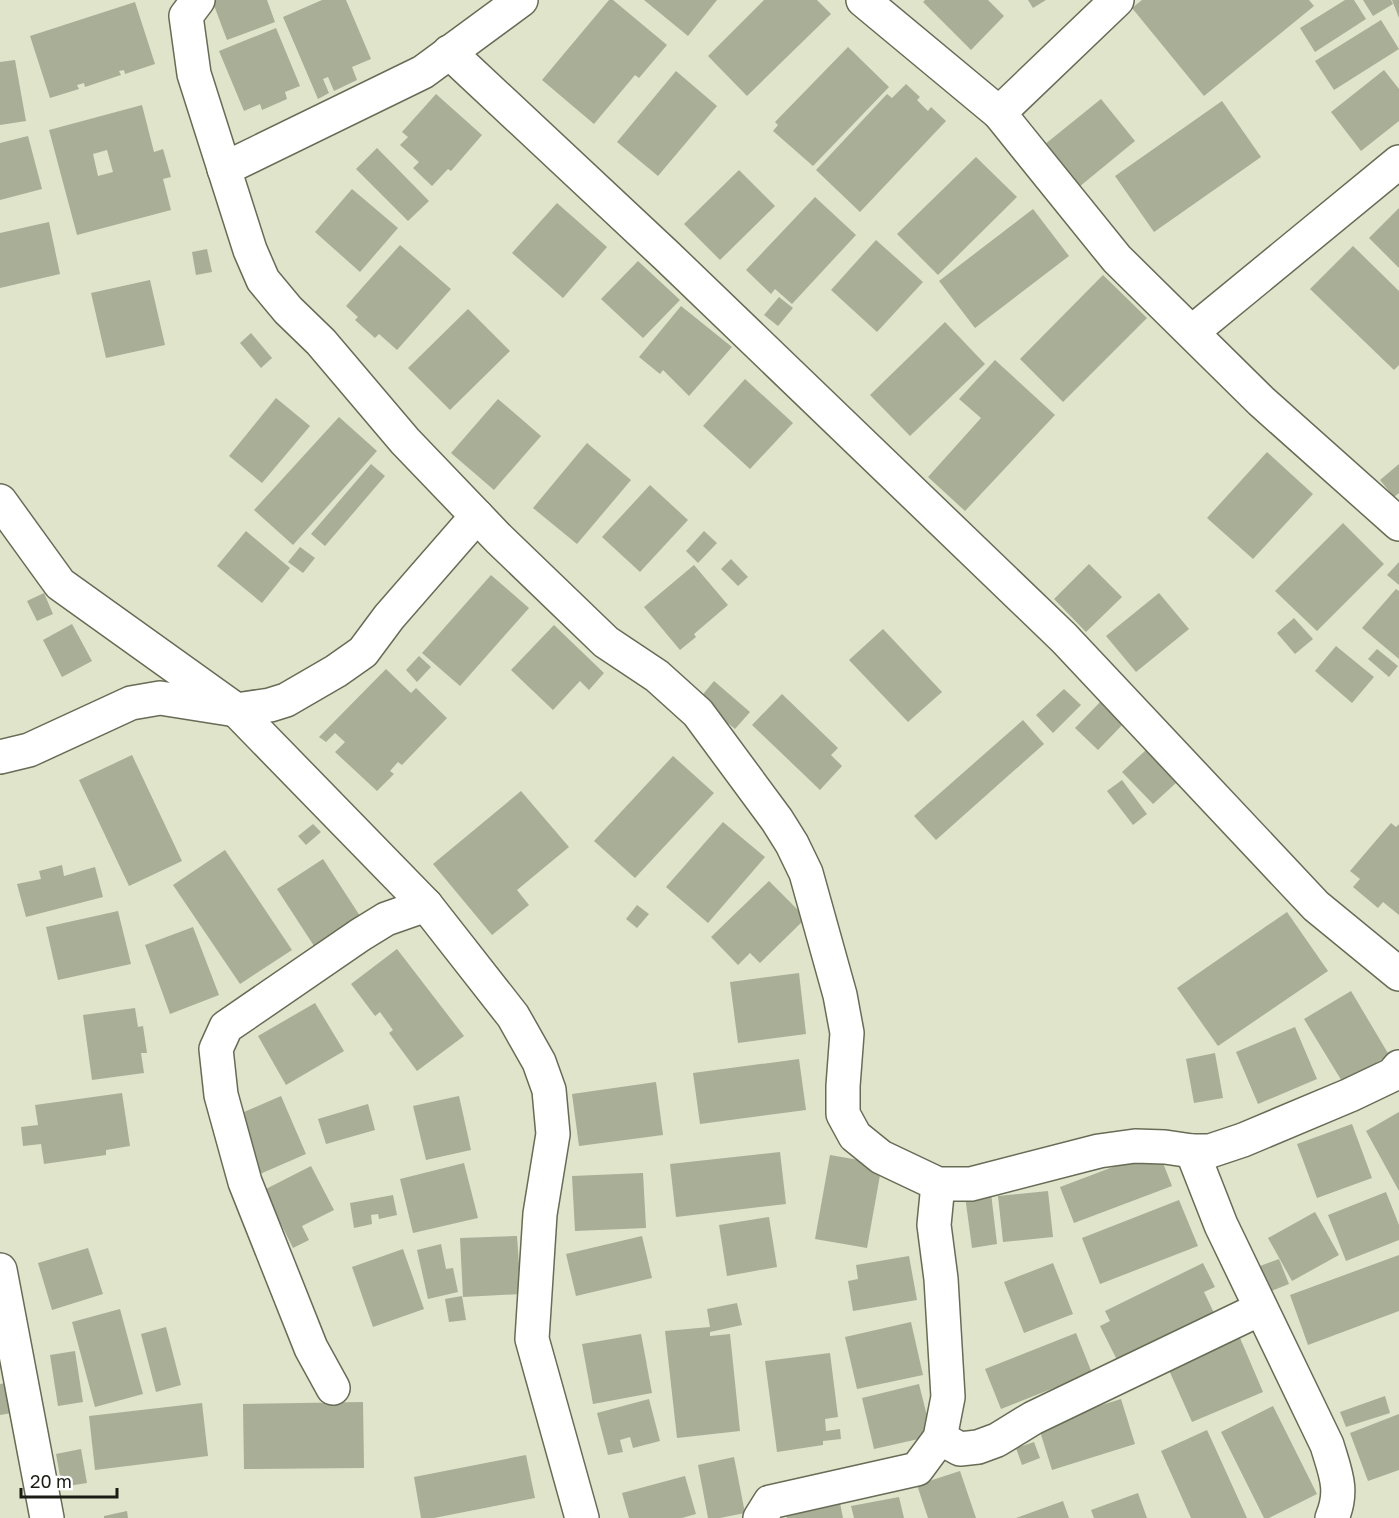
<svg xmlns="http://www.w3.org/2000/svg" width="1399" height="1518" font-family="'Golos Text',sans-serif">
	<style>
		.building { fill: #a9ae96; fill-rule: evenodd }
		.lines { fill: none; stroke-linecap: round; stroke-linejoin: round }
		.minor-casing { stroke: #676c56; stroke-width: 36 }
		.minor { stroke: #fff; stroke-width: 33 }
	</style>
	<rect width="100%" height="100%" fill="#dfe4cb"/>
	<g class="building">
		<path d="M212,0H267L275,22L227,40Z"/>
		<path d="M322,0H346L371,59L352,67L357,80L334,91L328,77L323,79L329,93L318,99L283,17Z"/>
		<path d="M609,0H613L667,45L639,78L635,75L594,124L542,80Z"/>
		<path d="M644,0H717L688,36Z"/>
		<path d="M764,0H817L831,14L747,96L708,56Z"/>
		<path d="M925,0H988L1004,16L971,50L923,2Z"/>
		<path d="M1028,0H1046L1033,8Z"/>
		<path d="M1142,0H1309L1314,6L1204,96L1132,8Z"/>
		<path d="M1345,0H1354L1366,19L1315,52L1300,28Z"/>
		<path d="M1363,0H1391L1393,4L1373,16Z"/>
		<path d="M1392,0H1399V18Z"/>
		<path d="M135,2L155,64L125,74L124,70L119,71L121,75L85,87L84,83L77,85L79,89L50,98L30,36Z"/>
		<path d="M1381,20L1399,49L1334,90L1315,61Z"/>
		<path d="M276,28L300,86L285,92L287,99L262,110L260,104L244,111L219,51Z"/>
		<path d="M848,47L889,87L813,166L773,131L778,125L775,122Z"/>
		<path d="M15,60L26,121L0,125V62Z"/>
		<path d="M1384,70L1399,89V121L1361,151L1331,112Z"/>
		<path d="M676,71L717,106L658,176L617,142Z"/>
		<path d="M906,84L920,97L917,100L928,111L931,107L946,121L860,212L816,170L887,94L892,98Z"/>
		<path d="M436,94L482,135L451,171L448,169L432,186L413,168L419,162L400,145L408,137L402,132Z"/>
		<path d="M1101,99L1135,141L1079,187L1044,145Z"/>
		<path d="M1222,101L1261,157L1154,232L1115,176Z"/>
		<path d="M142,105L154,152L163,149L171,177L163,179L171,210L77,235L49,130ZM107,150L113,172L98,176L93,154Z"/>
		<path d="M28,136L42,189L0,200V143Z"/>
		<path d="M377,148L429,201L408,221L356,169Z"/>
		<path d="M976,157L1017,197L938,275L897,234Z"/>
		<path d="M739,170L775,206L720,260L684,224Z"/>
		<path d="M352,189L398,228L360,272L315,232Z"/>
		<path d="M815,197L856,235L792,304L775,289L771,294L746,270Z"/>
		<path d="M557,203L607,247L563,298L512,253Z"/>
		<path d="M1399,208V268L1369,238Z"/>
		<path d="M1033,209L1069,256L975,328L939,281Z"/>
		<path d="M49,222L60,274L0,288V233Z"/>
		<path d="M876,240L923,282L877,332L831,290Z"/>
		<path d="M400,245L451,289L397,350L379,334L375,338L355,320L358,317L346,306Z"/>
		<path d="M1353,246L1399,291V365L1394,370L1310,289Z"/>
		<path d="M207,249L212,272L196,275L192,252Z"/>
		<path d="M638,261L680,300L643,338L601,299Z"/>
		<path d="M1103,275L1147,318L1063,402L1020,359Z"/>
		<path d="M150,280L165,345L106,358L91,293Z"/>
		<path d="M779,297L793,308L778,326L764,315Z"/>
		<path d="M681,306L732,347L689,396L663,370L660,374L639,357Z"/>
		<path d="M468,309L510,351L450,410L408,368Z"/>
		<path d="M945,322L985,364L910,436L870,395Z"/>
		<path d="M251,333L272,358L261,368L240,343Z"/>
		<path d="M995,360L1055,415L965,511L928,477L981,418L959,399Z"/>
		<path d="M745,379L793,423L750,469L703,426Z"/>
		<path d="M276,398L310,426L262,483L229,456Z"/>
		<path d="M498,399L541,436L494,490L451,453Z"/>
		<path d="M339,417L377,451L293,545L254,510Z"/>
		<path d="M587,443L631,480L577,544L533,508Z"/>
		<path d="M1267,452L1313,494L1253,559L1207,518Z"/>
		<path d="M371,464L385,476L325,546L311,534Z"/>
		<path d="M1399,464V493L1394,497L1380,480Z"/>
		<path d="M650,485L688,520L640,572L602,537Z"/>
		<path d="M1343,523L1384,564L1317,631L1275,591Z"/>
		<path d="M246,531L290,568L262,603L217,566Z"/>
		<path d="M704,531L717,543L698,563L686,551Z"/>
		<path d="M300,547L315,558L303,573L288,562Z"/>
		<path d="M731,559L748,577L738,586L721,569Z"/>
		<path d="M1399,562V585L1387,575Z"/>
		<path d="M1089,564L1122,597L1086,632L1054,599Z"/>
		<path d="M694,565L728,605L694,634L696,637L680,650L644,607Z"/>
		<path d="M491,575L529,608L460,686L422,653Z"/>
		<path d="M1396,589L1399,591V659L1362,628Z"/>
		<path d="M44,593L53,614L37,621L27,601Z"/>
		<path d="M1159,593L1189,629L1136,672L1106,636Z"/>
		<path d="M1294,618L1313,639L1295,654L1277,633Z"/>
		<path d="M72,624L92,661L62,677L43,640Z"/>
		<path d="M554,625L604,673L589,690L580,681L553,710L511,670Z"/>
		<path d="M883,629L942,692L908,722L849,660Z"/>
		<path d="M1336,646L1374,677L1352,703L1315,671Z"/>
		<path d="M1377,649L1398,666L1389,677L1368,659Z"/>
		<path d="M419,656L431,667L417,682L406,670Z"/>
		<path d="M386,669L411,693L416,688L447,718L402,765L398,762L390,771L394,774L377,791L335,752L345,742L335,733L326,742L319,737Z"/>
		<path d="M714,681L750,712L735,729L699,699Z"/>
		<path d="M1064,689L1081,705L1053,733L1036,715Z"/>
		<path d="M782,694L838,748L831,755L842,766L820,790L752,725Z"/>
		<path d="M1103,699L1126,721L1098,750L1075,728Z"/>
		<path d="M1023,720L1044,744L936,840L914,816Z"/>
		<path d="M1146,750L1176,783L1153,804L1122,772Z"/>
		<path d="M132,755L182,861L129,886L79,780Z"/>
		<path d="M673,756L714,793L635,878L594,841Z"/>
		<path d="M1122,780L1147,814L1133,825L1107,791Z"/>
		<path d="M521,791L569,847L517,890L529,905L492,935L433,864Z"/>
		<path d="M723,822L765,857L708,923L666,887Z"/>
		<path d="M1391,823L1396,827L1399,824V915L1383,902L1378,908L1353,887L1360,879L1350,871Z"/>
		<path d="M313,824L321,832L306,845L298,836Z"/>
		<path d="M225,850L292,950L240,984L173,885Z"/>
		<path d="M323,859L362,919L316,949L277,889Z"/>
		<path d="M62,865L64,876L95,867L103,897L26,917L17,884L41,879L39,871Z"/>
		<path d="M769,881L806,918L760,963L750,953L738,965L711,937Z"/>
		<path d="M637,905L649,914L637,928L626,919Z"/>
		<path d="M118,911L131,964L58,980L46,927Z"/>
		<path d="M1287,912L1328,971L1218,1046L1177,988Z"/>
		<path d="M193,927L219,995L170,1014L145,945Z"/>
		<path d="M397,949L464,1036L417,1071L389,1033L393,1030L380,1012L375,1016L351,984Z"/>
		<path d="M799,973L806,1034L738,1043L730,982Z"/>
		<path d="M1351,991L1389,1055L1343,1083L1304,1019Z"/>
		<path d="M315,1003L344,1051L286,1085L258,1036Z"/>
		<path d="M135,1008L138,1027L143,1026L147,1053H141L144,1073L92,1080L83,1015Z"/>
		<path d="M1295,1027L1317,1079L1258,1104L1236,1052Z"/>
		<path d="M1215,1053L1223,1098L1194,1103L1186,1059Z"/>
		<path d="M799,1059L806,1110L700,1124L693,1073Z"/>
		<path d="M656,1082L663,1135L579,1146L572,1094Z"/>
		<path d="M122,1093L130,1146L106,1150V1155L44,1164L41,1144L23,1146L21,1127L38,1125L35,1105Z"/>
		<path d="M281,1096L306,1154L260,1174L235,1116Z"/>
		<path d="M459,1096L471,1150L426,1160L413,1106Z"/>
		<path d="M368,1104L375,1130L326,1144L318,1119Z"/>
		<path d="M1399,1112V1191L1366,1131Z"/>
		<path d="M1352,1124L1372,1178L1317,1198L1297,1144Z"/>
		<path d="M1158,1150L1172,1186L1074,1223L1060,1187Z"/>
		<path d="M780,1152L786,1204L676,1217L670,1164Z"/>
		<path d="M830,1155L882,1164L867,1248L815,1239Z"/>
		<path d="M464,1163L478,1218L413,1233L400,1179Z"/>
		<path d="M311,1166L334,1210L302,1226L309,1240L293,1248L264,1190Z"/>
		<path d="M643,1173L646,1228L575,1231L572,1176Z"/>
		<path d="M1048,1191L1053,1237L1003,1242L998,1196Z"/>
		<path d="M1386,1192L1399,1225V1240L1346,1261L1328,1215Z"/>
		<path d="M991,1193L997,1244L972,1248L965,1196Z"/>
		<path d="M393,1195L397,1215L379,1219L378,1214L371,1215L372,1224L354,1228L350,1203Z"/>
		<path d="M1179,1200L1198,1246L1100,1284L1082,1238Z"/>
		<path d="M1315,1212L1339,1255L1292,1281L1268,1238Z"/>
		<path d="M769,1217L777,1267L727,1276L719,1225Z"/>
		<path d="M517,1236L521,1294L463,1297L460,1238Z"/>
		<path d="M642,1236L652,1278L576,1296L566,1254Z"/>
		<path d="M441,1244L446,1269L453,1268L458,1292L428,1299L417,1250Z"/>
		<path d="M88,1248L103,1294L52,1310L38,1263Z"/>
		<path d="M403,1249L424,1309L373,1327L352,1267Z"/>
		<path d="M1399,1255V1311L1308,1345L1290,1295Z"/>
		<path d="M909,1256L917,1300L853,1311L848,1281L858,1279L856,1265Z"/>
		<path d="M1279,1259L1289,1284L1269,1292L1260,1266Z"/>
		<path d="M1053,1263L1073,1314L1024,1333L1004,1282Z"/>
		<path d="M1203,1263L1215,1287L1204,1292L1215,1315L1118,1362L1100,1326L1110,1321L1105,1311Z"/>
		<path d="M462,1296L466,1320L449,1322L445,1299Z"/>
		<path d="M737,1303L742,1325L710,1332V1336L730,1334L740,1431L677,1438L665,1331L710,1327L707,1309Z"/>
		<path d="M120,1309L143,1394L95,1407L72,1322Z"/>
		<path d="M911,1322L923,1375L857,1389L845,1337Z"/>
		<path d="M166,1327L181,1385L156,1392L141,1334Z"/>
		<path d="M1076,1333L1092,1373L1001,1409L985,1369Z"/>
		<path d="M641,1334L652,1393L593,1404L582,1344Z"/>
		<path d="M1240,1338L1263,1392L1192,1422L1168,1368Z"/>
		<path d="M75,1351L83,1402L58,1406L50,1355Z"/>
		<path d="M830,1353L838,1417L825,1419L826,1431L840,1429L841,1439L823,1441V1445L777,1452L765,1361Z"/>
		<path d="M12,1382L18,1412L0,1415V1384Z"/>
		<path d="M919,1384L932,1436L874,1449L862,1398Z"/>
		<path d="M1385,1396L1390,1413L1346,1427L1340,1412Z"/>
		<path d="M649,1399L660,1441L633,1448L630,1437L620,1440L623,1452L608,1455L597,1413Z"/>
		<path d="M1121,1399L1135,1444L1052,1470L1038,1425Z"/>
		<path d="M363,1402L364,1468L244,1469L243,1404Z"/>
		<path d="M202,1403L208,1456L95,1470L89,1416Z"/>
		<path d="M1273,1406L1317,1494L1269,1518H1264L1221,1432Z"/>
		<path d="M1399,1414V1470L1368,1481L1350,1433Z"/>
		<path d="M1207,1430L1247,1518H1191L1161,1451Z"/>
		<path d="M1034,1442L1040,1458L1022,1465L1016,1448Z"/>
		<path d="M81,1449L87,1483L62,1487L56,1454Z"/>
		<path d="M526,1455L535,1498L434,1518H421L414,1477Z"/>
		<path d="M734,1457L745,1513L720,1518H708L698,1465Z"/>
		<path d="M960,1471L976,1518H928L917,1485Z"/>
		<path d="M685,1476L696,1514L682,1518H629L622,1493Z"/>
		<path d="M1138,1493L1147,1518H1094L1091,1510Z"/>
		<path d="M899,1497L904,1518H854L851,1506Z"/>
		<path d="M839,1498L843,1518H787L785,1511Z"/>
		<path d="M1063,1501L1069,1518H1016Z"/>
		<path d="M127,1511L128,1518H104V1516Z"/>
	</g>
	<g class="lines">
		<defs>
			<g id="minor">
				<path d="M198,0L186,16L194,74L250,250L263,280L288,310L321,342L405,441L499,539L606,642L657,676L698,713L777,820L792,844L806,873L840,995L847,1033L843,1086V1114L855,1136L881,1157L938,1184H971L1099,1151L1135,1146L1165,1147L1192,1151H1210L1243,1140L1350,1095L1392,1075L1399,1067"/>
				<path d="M863,0L999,113L1117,259L1261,401L1399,524"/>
				<path d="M449,52L667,256L1064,638L1316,906L1399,974"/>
				<path d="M999,113L1117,0"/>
				<path d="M224,169L423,72L521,0"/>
				<path d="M1192,332L1399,162"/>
				<path d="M0,501L60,584L236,710L426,905L513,1016L539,1062L549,1090L553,1134L540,1214L532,1339L582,1518"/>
				<path d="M0,757L29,750L131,703L160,698L236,710L270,705L286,700L336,671L363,652L389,617L477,516"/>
				<path d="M1192,1151L1221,1225L1327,1445C1335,1472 1344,1490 1332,1518"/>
				<path d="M0,1270L47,1518"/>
				<path d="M333,1388L311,1348L245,1182L221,1095L216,1049L226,1027L360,935L386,919L426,905"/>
				<path d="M940,1438L960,1449L978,1447L997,1440L1033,1418L1260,1309"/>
				<path d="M760,1518L770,1502L917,1469L940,1438L948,1397L941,1279L934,1225L938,1184"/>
			</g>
		</defs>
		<use href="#minor" class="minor-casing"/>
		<use href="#minor" class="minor"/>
	</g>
	<path d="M21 1488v9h96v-9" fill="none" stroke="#1b1d14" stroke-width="3"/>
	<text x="30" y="1488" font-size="18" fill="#1b1d14" stroke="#ffffff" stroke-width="4.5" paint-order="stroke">20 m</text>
</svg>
